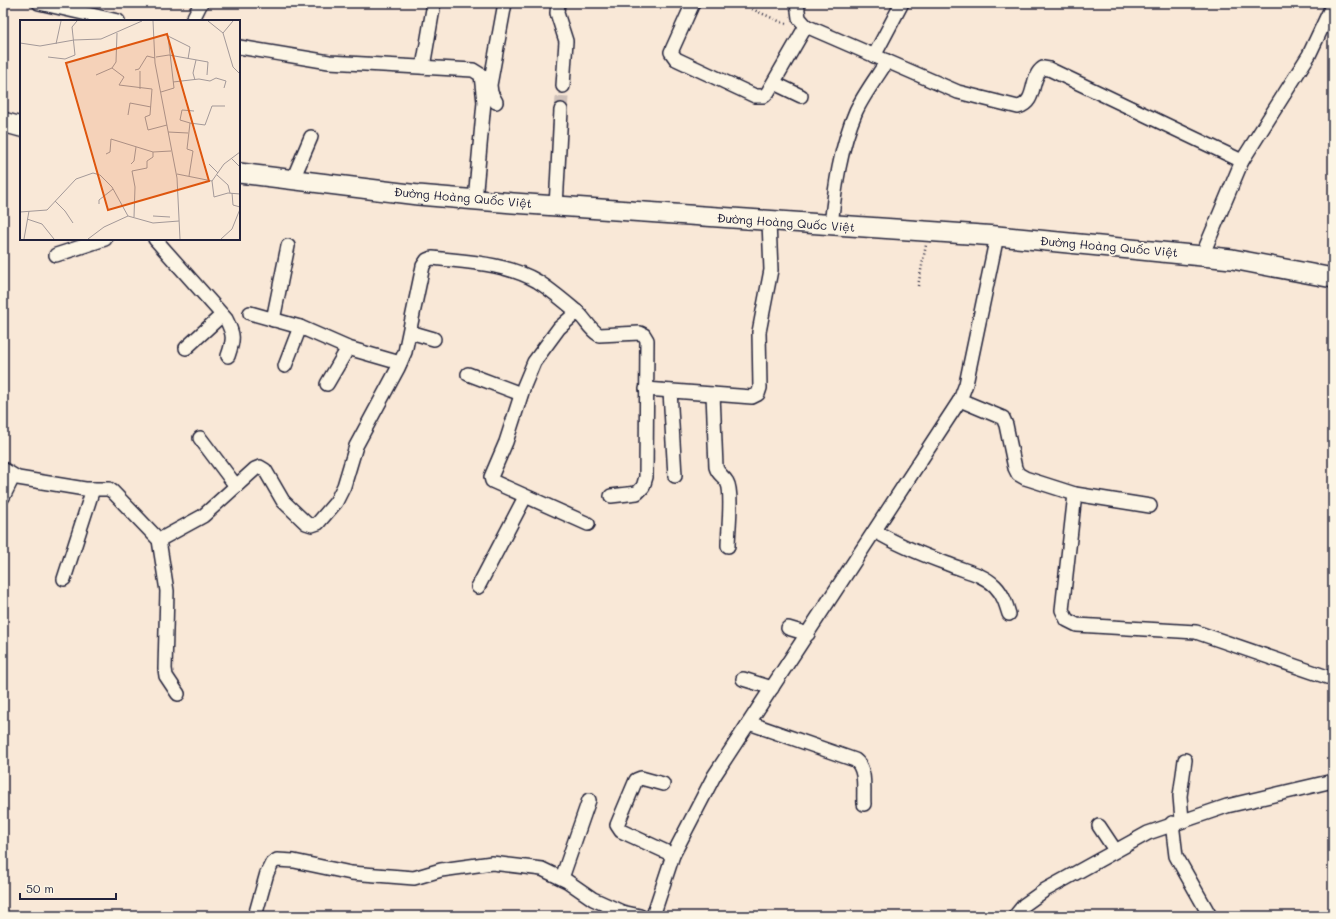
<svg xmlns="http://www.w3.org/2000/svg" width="1336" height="919" font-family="Mali,sans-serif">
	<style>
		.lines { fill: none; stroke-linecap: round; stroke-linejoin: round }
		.minor-tunnel { stroke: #cec0b8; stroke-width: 13; stroke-dasharray: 13 6; stroke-linecap: butt }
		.minor-casing { stroke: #22223b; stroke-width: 16 }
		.highway-casing { stroke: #22223b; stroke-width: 22 }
		.path { stroke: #22223b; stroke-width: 2.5; stroke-dasharray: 1 3; stroke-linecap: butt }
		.minor { stroke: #fcf5e5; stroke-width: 13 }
		.highway { stroke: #fcf5e5; stroke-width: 19 }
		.labels { text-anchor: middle; stroke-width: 3.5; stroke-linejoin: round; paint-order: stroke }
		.street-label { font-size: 12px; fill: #22223b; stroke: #fcf5e5 }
		.inset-road { fill: none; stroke: #a39999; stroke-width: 1 }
		.view { fill: #de560e; fill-opacity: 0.15; stroke: #de560e; stroke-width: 2 }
		.inset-edge { fill: none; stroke: #22223b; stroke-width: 2 }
	</style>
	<rect width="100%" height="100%" fill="#f9e8d7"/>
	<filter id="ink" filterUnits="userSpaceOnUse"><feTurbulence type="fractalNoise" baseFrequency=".025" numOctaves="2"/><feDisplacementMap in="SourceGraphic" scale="8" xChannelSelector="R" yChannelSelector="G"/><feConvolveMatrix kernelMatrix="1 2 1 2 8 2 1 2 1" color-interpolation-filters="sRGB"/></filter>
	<g filter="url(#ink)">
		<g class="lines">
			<path class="minor-tunnel" d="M561,110L563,86"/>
			<defs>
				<g id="minor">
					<path d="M39,3L118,21"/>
					<path d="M558,3L557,13L566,41L563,86"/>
					<path d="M693,3L671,52L676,59L755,96H764L768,92L806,26"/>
					<path d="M797,3L799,18L806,26L958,92L1018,107C1038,102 1029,77 1043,68L1049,69L1242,161"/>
					<path d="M192,21L201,3"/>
					<path d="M239,47L329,62L473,70L481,75L484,102L475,200"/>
					<path d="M874,56L902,3"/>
					<path d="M423,67L434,3"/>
					<path d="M774,83L801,96"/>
					<path d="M496,102L491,93L490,85L505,3"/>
					<path d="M293,179L311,137"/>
					<path d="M556,207L561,110"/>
					<path d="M831,226C835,187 840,148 856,111C864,94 877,77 887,61"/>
					<path d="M155,239L226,319C234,335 234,339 228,356"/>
					<path d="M56,255L105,239"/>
					<path d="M1202,256L1242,161L1309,55L1333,4"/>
					<path d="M577,312L559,328L534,362L524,386L506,442L491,477L492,481L588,524"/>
					<path d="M250,313L300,327L348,348L400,363"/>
					<path d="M273,320L288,246"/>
					<path d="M410,332L434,339"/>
					<path d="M186,348L222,315"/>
					<path d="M285,366L300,327"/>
					<path d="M468,374L521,394"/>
					<path d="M327,384L348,348"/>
					<path d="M646,389L752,397L758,394L760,388L759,332L771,270L769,222"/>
					<path d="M670,391L675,476"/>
					<path d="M713,394L716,467C718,475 724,476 727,482C733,492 728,533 728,546"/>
					<path d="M960,400L1003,418L1006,425L1015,468L1018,474L1025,478L1075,494L1150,506"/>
					<path d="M200,438L236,486"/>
					<path d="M3,469L18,478L85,489H109L113,492L159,540L167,591L165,669L166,676L178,694"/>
					<path d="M1075,494L1062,610L1067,620L1077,625L1196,632L1333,679"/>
					<path d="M3,497L13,477"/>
					<path d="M875,531C898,545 923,555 948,564C965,571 983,574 995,586C1003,594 1006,604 1009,614"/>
					<path d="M159,540L203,516L255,469L260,467L265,470L283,501L306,523L312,525L318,523L336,502L344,486L356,446L398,368L405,352L423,266L427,260L432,258C467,262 506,263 537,281C550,289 564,301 576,311C585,318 589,329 599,335L640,333L644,335L647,340L646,477L643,487L637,493L611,496"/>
					<path d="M64,579L93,489"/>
					<path d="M478,587L525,497"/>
					<path d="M788,628L808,634"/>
					<path d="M743,679L772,688"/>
					<path d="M749,723L855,760C867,769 863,790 864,804"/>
					<path d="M663,784L641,778L636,780L617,825L621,831L673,855"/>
					<path d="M1182,820L1180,796L1185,760"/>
					<path d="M1172,823L1176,856L1210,916"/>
					<path d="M1099,826L1115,850"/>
					<path d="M562,878L589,800"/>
					<path d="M255,916L267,873L272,863L277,860L294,861L351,873L414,878L441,870L492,863L542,869L567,881L593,899L622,912L640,916"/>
					<path d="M653,916L673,855L714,776L960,400L966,384L997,236"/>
					<path d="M1015,916L1024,905L1045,890L1148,833L1227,806L1333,781"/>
				</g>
				<g id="highway">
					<path d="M3,122L21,127"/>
					<path d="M239,173L418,195L513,203L997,236L1202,256L1232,259L1333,278"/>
				</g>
			</defs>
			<use href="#minor" class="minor-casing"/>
			<use href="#highway" class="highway-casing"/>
			<g class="path">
				<path d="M752,9L788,25"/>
				<path d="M918,286L926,245"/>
			</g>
			<use href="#minor" class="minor"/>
			<use href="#highway" class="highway"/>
		</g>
	</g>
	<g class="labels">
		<g class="street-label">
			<text transform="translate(463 198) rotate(5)" y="4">Đường Hoàng Quốc Việt</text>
			<text transform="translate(786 223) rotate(4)" y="4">Đường Hoàng Quốc Việt</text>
			<text transform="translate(1109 247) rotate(5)" y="4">Đường Hoàng Quốc Việt</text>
		</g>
	</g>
	<g transform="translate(20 20)">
		<rect width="220" height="220" fill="#f9e8d7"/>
		<path class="inset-road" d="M133,1L135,43L157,158L160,219M188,1L203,13L213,47L220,54M203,13L213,1M0,23L20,26L54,20L81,19L122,1M36,24L41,1M28,37L45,39L55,35L52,7L57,1M136,37L149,35L188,42L187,55M92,48L104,57L99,65L132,69L130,95L125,97L128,110L147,105M115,50L119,49L127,36L135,38M76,55L92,48L96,42L97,13M175,60L173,53L176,40M153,62L179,59L190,61L196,58L206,61L204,68M120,69V51M141,72L154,68L148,16L170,27L168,39M108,95L110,83L131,87M170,103L160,100L162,90L174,91M148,112L168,113M86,134L90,132L91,119L133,132L151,131M211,138L220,147M111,144L114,141L116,127M189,144L198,153M157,154L192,161M197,155L208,165L210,173M169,156L173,131L167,129L170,103L185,105L192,86H205M192,161L194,177L208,173L220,174M192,161L204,144L220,132M212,173L213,185L220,187M35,181L45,191L53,203M79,184V180L93,169M0,192L27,190L56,159L73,153L80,155L92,167L108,196L133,203L159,201M133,196L150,197M114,197L115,167L112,151L127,148V141L133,137V132M7,199L22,204L34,219M4,219L9,191M68,219L84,207L108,196M201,219L212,209L220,189"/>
		<path class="view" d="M147,14L189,161L88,190L46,43Z"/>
		<rect width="220" height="220" class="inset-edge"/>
	</g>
	<rect width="1336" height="919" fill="none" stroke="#fcf5e5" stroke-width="16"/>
	<rect x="8" y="8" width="1320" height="903" fill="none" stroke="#22223b" stroke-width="1.5" filter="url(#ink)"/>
	<path d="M20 893v6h96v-6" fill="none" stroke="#22223b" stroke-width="2"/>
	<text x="26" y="893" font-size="12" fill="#22223b" stroke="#fcf5e5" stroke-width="3" paint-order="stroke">50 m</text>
</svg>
